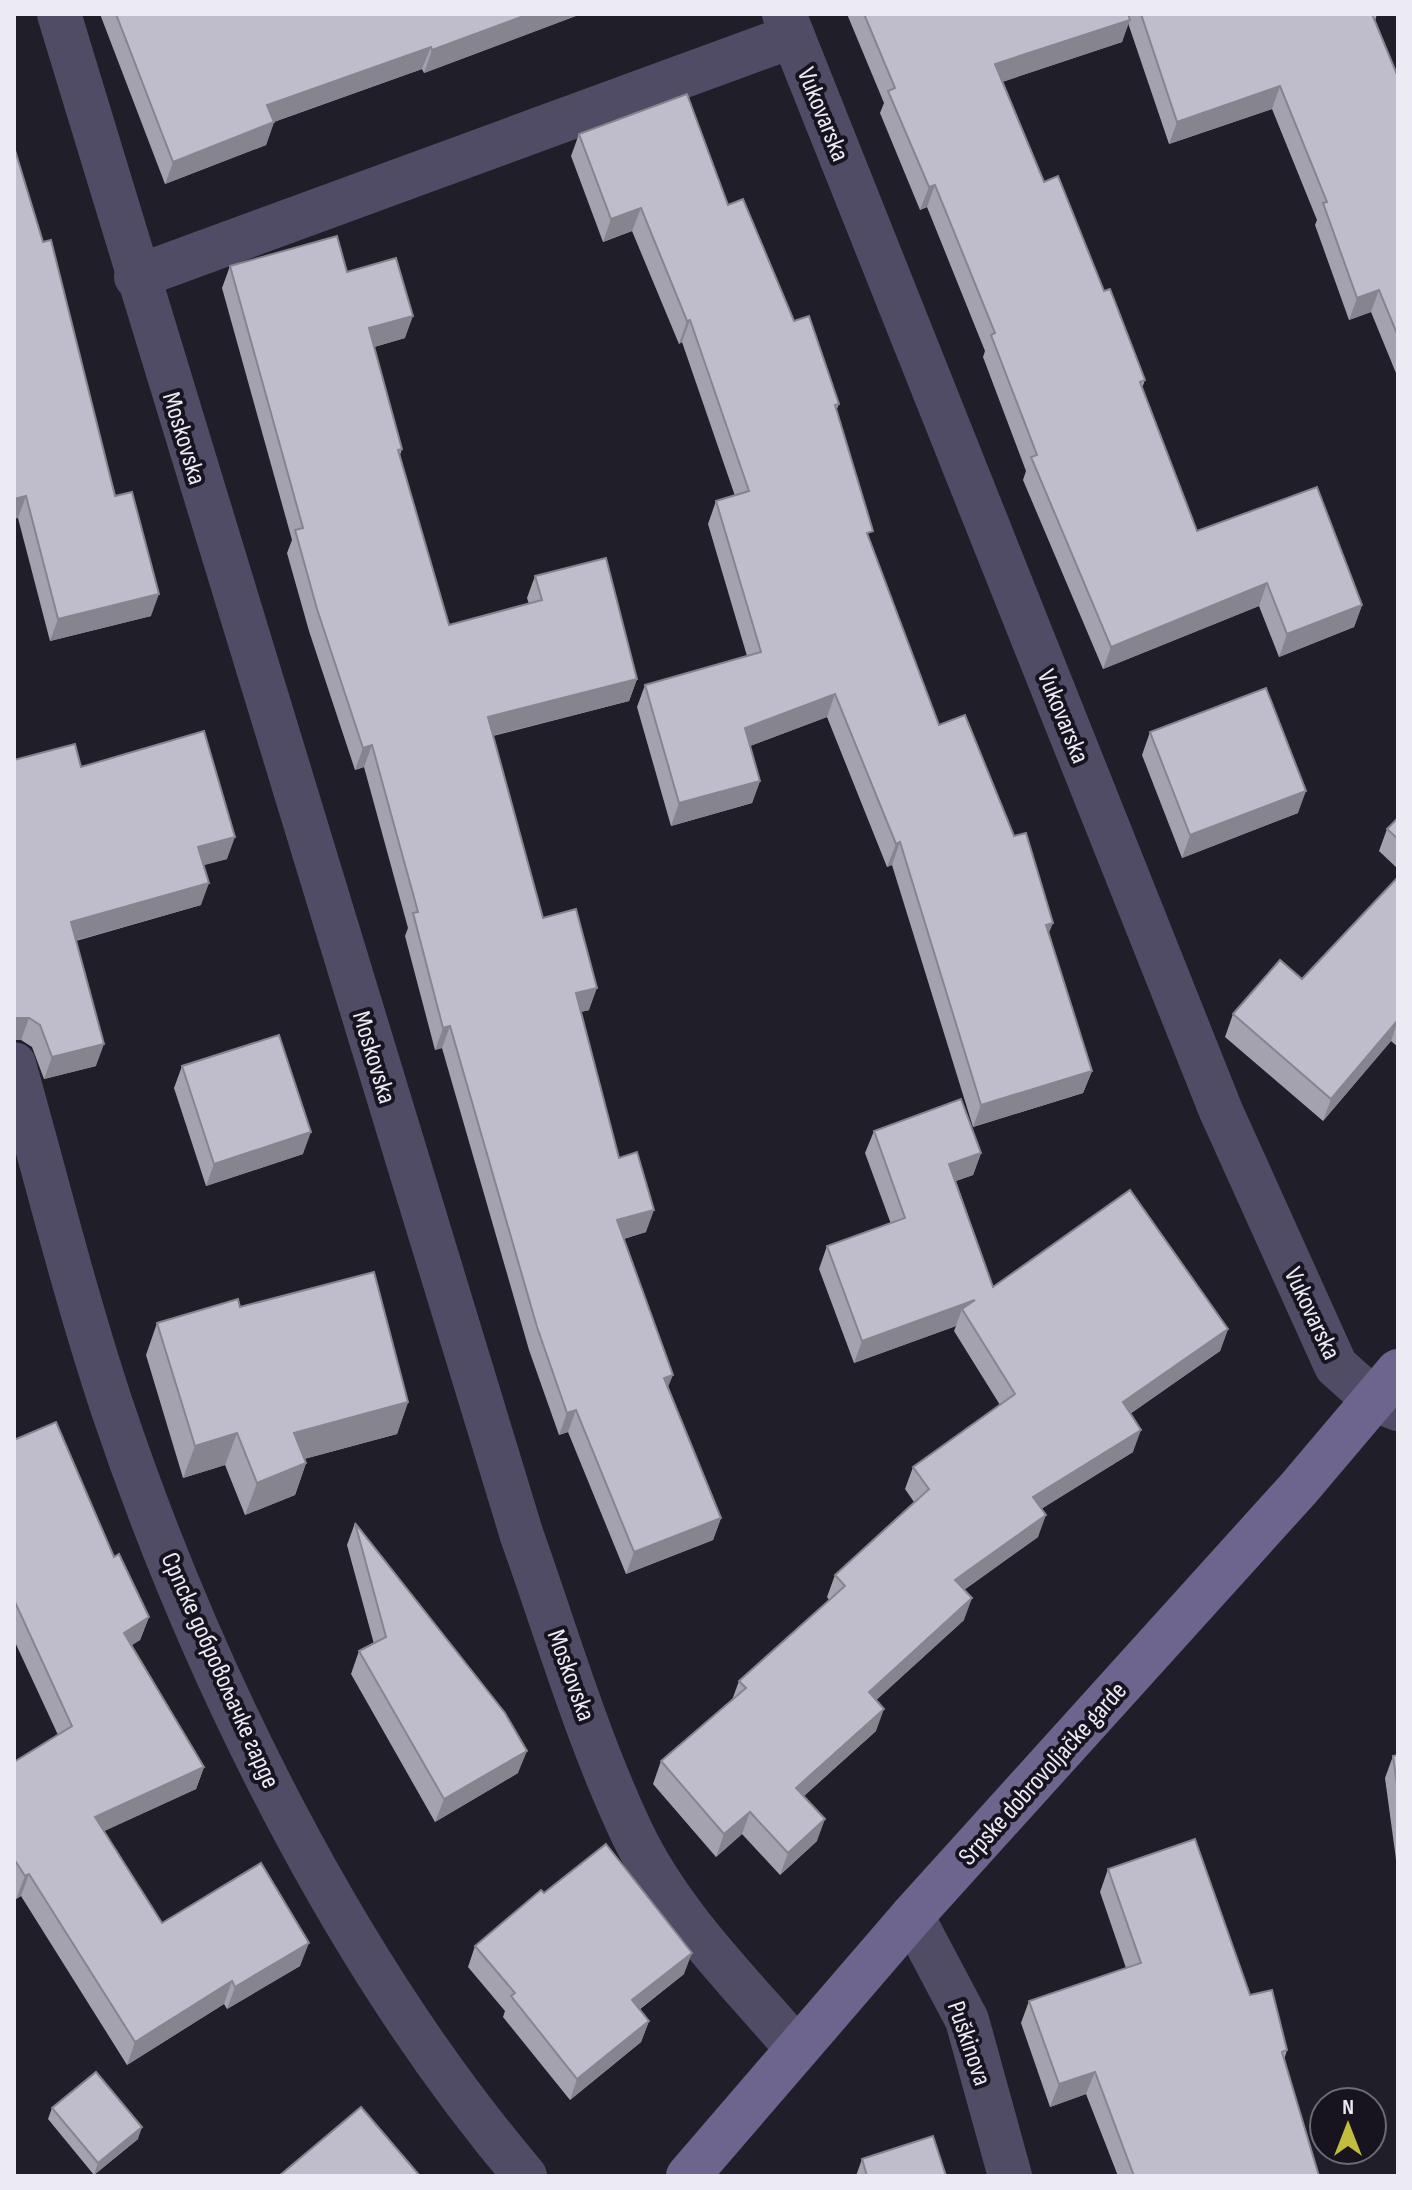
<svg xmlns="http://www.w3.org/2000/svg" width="1412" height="2190" font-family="'Sofia Sans Condensed',sans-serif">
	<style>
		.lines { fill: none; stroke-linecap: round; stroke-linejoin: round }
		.street { stroke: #514c65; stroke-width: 44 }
		.secondary { stroke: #6d658d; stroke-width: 44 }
		.wall { fill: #a4a2af }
		.shaded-wall { fill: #86848f }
		.building { fill: #bfbccc; stroke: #86848f; stroke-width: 2 }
		.labels { text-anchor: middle; stroke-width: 8; stroke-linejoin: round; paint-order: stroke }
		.street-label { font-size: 26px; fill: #eceaf3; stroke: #171420 }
	</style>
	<rect width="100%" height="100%" fill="#201e29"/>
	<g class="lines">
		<g class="street">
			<path d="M59,14L522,1536C557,1634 587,1738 632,1833C671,1915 739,1981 797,2049"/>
			<path d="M784,14L1221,1111L1336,1366L1373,1399L1398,1409"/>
			<path d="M136,277L793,36"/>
			<path d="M14,1064C46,1177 74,1292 111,1404C200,1670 343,1962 525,2176"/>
			<path d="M912,1916L967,2020L1010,2176"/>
		</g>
		<path class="secondary" d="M688,2176L912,1916L1299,1488L1398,1371"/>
	</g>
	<g class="wall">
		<path d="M100,14H581L424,73L422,69L274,122L266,145L165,184Z"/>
		<path d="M847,14H1377L1375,21L1398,77V378L1371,312L1349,320L1315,225L1317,220L1272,109L1169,144L1128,23L1122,42L1002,82L1044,182L1104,291L1145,380L1142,388L1197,531L1362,605L1354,627L1279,657L1259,606L1103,669L1023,480L1026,471L983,357L985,351L927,207L920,210L880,113L884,103Z"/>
		<path d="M579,134L728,205L839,404L836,411L869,541L939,725L1049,933L1092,1071L1083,1093L973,1127L892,865L887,867L827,717L750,746L760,781L752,803L671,826L637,707L645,685L747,656L708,524L716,501L735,496L682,342L679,344L632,231L603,242L571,156Z"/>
		<path d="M14,147L151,616L50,641L18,518Z"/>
		<path d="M230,266L405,338L374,347L402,449L400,455L449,625L529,604L527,598L535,576L637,679L629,701L493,736L543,918L589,1010L581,1012L619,1158L646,1232L624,1239L668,1388L721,1518L713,1540L626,1574L568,1432L559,1435L529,1350L442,1048L435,1050L405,936L408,928L364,767L355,770L309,631L287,553L292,540L222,288Z"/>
		<path d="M1150,732L1298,813L1182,858L1142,755Z"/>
		<path d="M81,767L227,859L203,865L201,905L76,941L96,1066L44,1079L32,1047L21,1040Z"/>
		<path d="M1398,818V869L1379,851L1387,829Z"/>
		<path d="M1398,877V1047L1391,1041L1323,1121L1225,1037L1233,1014L1302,979Z"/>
		<path d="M182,1066L303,1154L206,1186L174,1088Z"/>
		<path d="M874,1131L981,1153L973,1175L956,1181L993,1287L1228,1329L1220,1351L1130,1414L1133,1452L1041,1509L1038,1537L964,1590V1620L876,1700V1731L804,1796L817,1841L780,1875L742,1834L716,1857L653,1784L661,1761L732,1700L739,1681L829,1600L827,1597L835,1575L914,1502L905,1489L913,1467L1000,1405L954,1331L956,1326L854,1363L819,1269L827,1246L891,1224L865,1153Z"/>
		<path d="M240,1307L408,1402L397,1434L304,1459L306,1463L295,1495L245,1515L225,1465L183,1478L146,1355L157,1323Z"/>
		<path d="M14,1440L114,1557L149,1617L140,1640L132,1645L204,1767L196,1789L104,1831L162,1923L300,1966L227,2009L224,2004L127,2065L21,1896L16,1899L14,1895V1762L58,1735L14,1640Z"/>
		<path d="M355,1523L518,1773L435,1822L351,1674L359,1651L374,1644L347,1545Z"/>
		<path d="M1398,1755V1874L1385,1778L1393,1756Z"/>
		<path d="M1108,1869L1250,1995L1287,2050L1284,2060L1319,2176H1118L1086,2094L1050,2107L1021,2023L1029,2001L1126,1968L1100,1892Z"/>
		<path d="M544,1893L684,1974L639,2010L649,2021L641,2042L570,2100L503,2017L505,2011L468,1967L475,1946Z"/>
		<path d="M52,2108L138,2139L94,2175L48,2119Z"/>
		<path d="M862,2159L946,2176H856Z"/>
	</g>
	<g class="shaded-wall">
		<path d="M529,14H581L424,73L432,50Z"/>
		<path d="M1130,20L1122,42L987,87L995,64Z"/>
		<path d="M431,47L422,69L259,127L267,105Z"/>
		<path d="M1280,86L1272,109L1169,144L1177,122Z"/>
		<path d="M274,122L266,145L165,184L173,162Z"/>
		<path d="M935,185L927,207L920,210L929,187Z"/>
		<path d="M641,208L632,231L603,242L611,219Z"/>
		<path d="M1379,290L1371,312L1349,320L1357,298Z"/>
		<path d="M413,316L405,338L361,351L369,328Z"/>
		<path d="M690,320L682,342L679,344L687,321Z"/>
		<path d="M26,496L18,518L14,519V499Z"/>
		<path d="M1267,583L1259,606L1103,669L1111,647Z"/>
		<path d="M159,594L151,616L50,641L58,619Z"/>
		<path d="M1362,605L1354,627L1279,657L1287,634Z"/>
		<path d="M637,679L629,701L480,739L488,717Z"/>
		<path d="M835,694L827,717L737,751L745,728Z"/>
		<path d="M372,745L364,767L355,770L363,748Z"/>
		<path d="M760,781L752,803L671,826L679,803Z"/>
		<path d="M1306,791L1298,813L1182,858L1190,835Z"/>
		<path d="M235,837L227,859L190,869L198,847Z"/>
		<path d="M900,842L892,865L887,867L896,844Z"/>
		<path d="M209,883L201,905L63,944L71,922Z"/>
		<path d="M1053,923L1044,945L1046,925Z"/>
		<path d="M597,988L589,1010L568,1015L576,993Z"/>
		<path d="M16,1018H29L21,1040H14V1019Z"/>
		<path d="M1398,1020L1391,1041L1323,1121L1331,1099Z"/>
		<path d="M450,1026L442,1048L435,1050L443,1028Z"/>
		<path d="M104,1044L96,1066L44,1079L52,1057Z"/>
		<path d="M1092,1071L1083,1093L973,1127L981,1105Z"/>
		<path d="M311,1132L303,1154L206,1186L214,1164Z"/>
		<path d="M981,1153L973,1175L941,1186L949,1164Z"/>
		<path d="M654,1210L646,1232L609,1243L617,1220Z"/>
		<path d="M975,1300L962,1309L956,1326L854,1363L862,1341Z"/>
		<path d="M1228,1329L1220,1351L1115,1424L1123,1402Z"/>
		<path d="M673,1375L664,1397V1378Z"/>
		<path d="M408,1402L397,1434L282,1465L294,1433Z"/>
		<path d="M576,1410L568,1432L559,1435L567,1413Z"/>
		<path d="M1141,1430L1133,1452L1025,1519L1033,1497Z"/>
		<path d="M237,1433L225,1465L183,1478L195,1446Z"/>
		<path d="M306,1463L295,1495L245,1515L257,1483Z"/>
		<path d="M1046,1515L1038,1537L947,1602L955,1580Z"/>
		<path d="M721,1518L713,1540L626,1574L634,1552Z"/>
		<path d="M972,1598L964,1620L861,1714L869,1692Z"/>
		<path d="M149,1617L140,1640L116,1655L124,1633Z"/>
		<path d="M884,1709L876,1731L788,1810L796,1788Z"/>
		<path d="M527,1751L518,1773L435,1822L444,1799Z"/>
		<path d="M204,1767L196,1789L87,1839L95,1817Z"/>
		<path d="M750,1812L742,1834L716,1857L724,1834Z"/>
		<path d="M825,1819L817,1841L780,1875L788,1853Z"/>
		<path d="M29,1874L21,1896L16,1899L25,1876Z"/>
		<path d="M309,1943L300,1966L227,2009L235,1987Z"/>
		<path d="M692,1953L684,1974L624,2021L632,2000Z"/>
		<path d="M232,1981L224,2004L127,2065L135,2042Z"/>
		<path d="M649,2021L641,2042L570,2100L577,2079Z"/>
		<path d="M1095,2072L1086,2094L1050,2107L1059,2084Z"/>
		<path d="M142,2127L138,2139L94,2175L98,2163Z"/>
	</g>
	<g class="building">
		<path d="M116,14H529L432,50L431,47L267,105L274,122L173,162Z"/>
		<path d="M864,14H1128L1130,20L995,64L1044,182L1058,176L1104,291L1110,289L1145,380L1140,382L1197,531L1317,487L1362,605L1287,634L1267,583L1111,647L1031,457L1037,455L991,335L995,333L935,185L929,187L888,91L895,88Z"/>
		<path d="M1141,14H1372L1398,77V336L1379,290L1357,298L1323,203L1327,202L1280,86L1177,122Z"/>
		<path d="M687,94L728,205L743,199L794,321L809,316L839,404L835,405L873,531L867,533L939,725L965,715L1014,836L1026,833L1053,923L1046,925L1092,1071L981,1105L900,842L896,844L835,694L745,728L760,781L679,803L645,685L761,652L716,501L749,491L690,320L687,321L641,208L611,219L579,134Z"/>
		<path d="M14,147L43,242L51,240L115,496L132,492L159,594L58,619L26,496L14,499Z"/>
		<path d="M337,236L347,272L396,258L413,316L369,328L402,449L398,450L449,625L542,600L535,576L606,558L637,679L488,717L543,918L576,909L597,988L576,993L619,1158L637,1152L654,1210L617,1220L673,1375L664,1378L721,1518L634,1552L576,1410L567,1413L537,1327L450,1026L443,1028L413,913L418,912L372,745L363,748L317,609L295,530L303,528L230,266Z"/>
		<path d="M1266,688L1306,791L1190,835L1150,732Z"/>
		<path d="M204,731L235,837L198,847L209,883L71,922L104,1044L52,1057L40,1025L29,1018H16L14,1019V760L75,744L81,767Z"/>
		<path d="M1398,818V839L1387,829Z"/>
		<path d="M1398,877V1020L1331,1099L1233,1014L1280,960L1302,979Z"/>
		<path d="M279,1035L311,1132L214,1164L182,1066Z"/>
		<path d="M961,1099L981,1153L949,1164L993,1287L1130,1190L1228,1329L1123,1402L1141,1430L1033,1497L1046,1515L955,1580L972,1598L869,1692L884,1709L796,1788L825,1819L788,1853L750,1812L724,1834L661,1761L746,1688L739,1681L845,1586L835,1575L929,1489L913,1467L1015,1394L962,1309L975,1300L862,1341L827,1246L905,1218L874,1131Z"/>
		<path d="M374,1272L408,1402L294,1433L306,1463L257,1483L237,1433L195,1446L157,1323L238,1299L240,1307Z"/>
		<path d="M56,1422L114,1557L119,1554L149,1617L124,1633L204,1767L95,1817L162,1923L261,1863L309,1943L235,1987L232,1981L135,2042L29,1874L25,1876L14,1859V1762L72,1726L14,1600V1440Z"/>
		<path d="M355,1523L505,1713L527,1751L444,1799L359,1651L386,1637Z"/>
		<path d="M1398,1755V1792L1393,1756Z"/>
		<path d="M1195,1839L1250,1995L1272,1990L1287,2050L1282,2052L1319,2176H1134L1095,2072L1059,2084L1029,2001L1141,1963L1108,1869Z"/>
		<path d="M606,1844L692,1953L632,2000L649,2021L577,2079L511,1996L515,1993L475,1946L541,1890L544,1893Z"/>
		<path d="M96,2072L142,2127L98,2163L52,2108Z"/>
		<path d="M361,2107L420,2176H279Z"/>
		<path d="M933,2136L946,2176H867L862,2159Z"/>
	</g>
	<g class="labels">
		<g class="street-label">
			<text transform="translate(824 114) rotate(68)" y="9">Vukovarska</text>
			<text transform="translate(185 438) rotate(73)" y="9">Moskovska</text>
			<text transform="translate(1064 716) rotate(68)" y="9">Vukovarska</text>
			<text transform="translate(375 1057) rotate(73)" y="9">Moskovska</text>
			<text transform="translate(1313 1313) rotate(65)" y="9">Vukovarska</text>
			<text transform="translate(221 1670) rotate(66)" y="9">Српске добровољачке гарде</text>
			<text transform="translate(572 1675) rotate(70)" y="9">Moskovska</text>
			<text transform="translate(1042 1773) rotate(-48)" y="9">Srpske dobrovoljačke garde</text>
			<text transform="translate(970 2043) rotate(71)" y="9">Puškinova</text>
		</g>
	</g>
	<rect width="1412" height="2190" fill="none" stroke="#eceaf3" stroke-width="32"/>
	<g transform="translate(1348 2126)"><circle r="38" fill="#171420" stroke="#6c6a74" stroke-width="2"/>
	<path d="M0-6L14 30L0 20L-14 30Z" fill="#c2bd3f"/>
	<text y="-12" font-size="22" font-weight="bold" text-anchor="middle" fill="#eceaf3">N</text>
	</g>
</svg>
